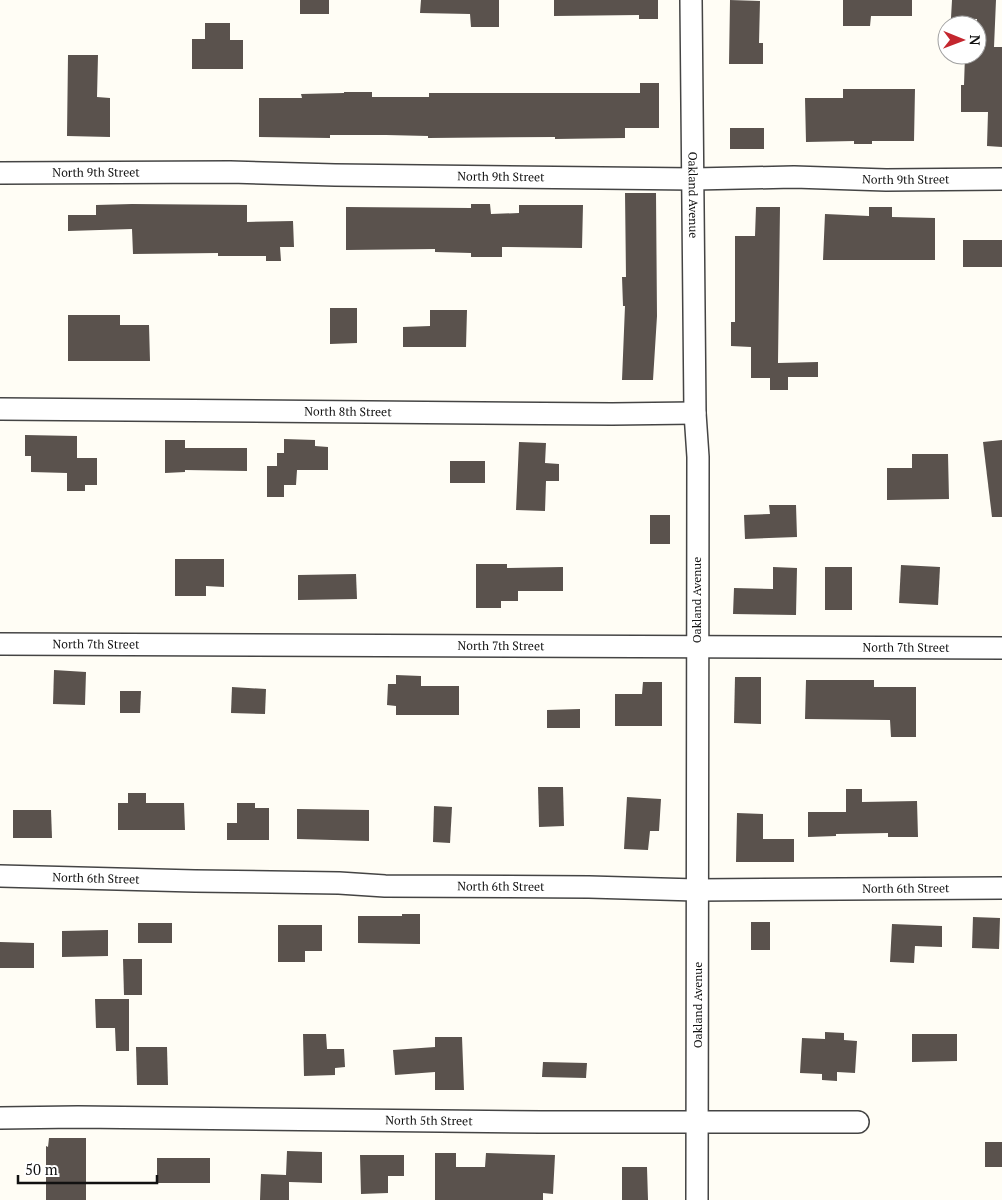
<svg xmlns="http://www.w3.org/2000/svg" width="1002" height="1200" font-family="'PT Serif',serif">
	<style>
		.building { fill: #5a524d }
		.lines { fill: none; stroke-linecap: round; stroke-linejoin: round }
		.minor-casing { stroke: #444; stroke-width: 24 }
		.minor { stroke: #fff; stroke-width: 21 }
		.labels { text-anchor: middle; stroke-width: 5; stroke-linejoin: round; paint-order: stroke }
		.street-label { font-size: 12px; fill: #111; stroke: #fff }
	</style>
	<rect width="100%" height="100%" fill="#fffdf5"/>
	<g class="building">
		<rect x="300" y="0" width="29" height="14"/>
		<path d="M421,0H499V27H471L470,14L420,13Z"/>
		<path d="M554,0H658V19H639V15L554,16Z"/>
		<path d="M730,0L760,1L759,43H763V64H729Z"/>
		<path d="M843,0H912V16H871L870,26H843Z"/>
		<path d="M952,0H996L994,47H1002V147L987,146L988,112H961V85H964L965,55H977V19L951,18Z"/>
		<path d="M205,23H230V40H243V69H192V39H205Z"/>
		<path d="M68,55H98L97,97L110,98V137L67,136Z"/>
		<path d="M640,83H659V128H625V138L555,139V137L428,138V136L386,135H330V138L259,137V98H302L301,94L344,93V92H372V97H429V93H640Z"/>
		<path d="M843,89H915L914,141H872V144H854V141L806,142L805,98H843Z"/>
		<rect x="730" y="128" width="34" height="21"/>
		<path d="M625,193H656L657,316L653,380H622L625,306H623L622,277H626Z"/>
		<path d="M132,204L247,205V222L293,221L294,247H280L281,261H266V256H218V253L133,254L132,229L68,231V215H96V205Z"/>
		<path d="M471,204H490L491,214L519,213V205H583L582,248L502,247V257H471V253L435,252V249L346,250V207L471,208Z"/>
		<path d="M756,207H780L778,363L818,362V377H788V390H770V378H751V347L731,346V322H735V236H755Z"/>
		<path d="M869,207H892V217L935,218V260H823L825,214L869,216Z"/>
		<rect x="963" y="240" width="39" height="27"/>
		<path d="M330,308H357V343L330,344Z"/>
		<path d="M430,310H467L466,347H403V327L430,326Z"/>
		<path d="M68,315H120V325H149L150,361H68Z"/>
		<path d="M25,435L77,436V458H97V485H85V491H67V473L31,472V456H25Z"/>
		<path d="M284,439L315,440V446L328,447V470H297L296,485H284V497H267V466H277V453H284Z"/>
		<path d="M165,440H185V448H247V471L185,470V472L165,473Z"/>
		<path d="M1002,440V517H992L983,442Z"/>
		<path d="M519,442L546,443L545,463L559,464V481H546L545,511L516,510Z"/>
		<path d="M912,454H948L949,499L887,500V468H912Z"/>
		<rect x="450" y="461" width="35" height="22"/>
		<path d="M769,505H796L797,537L745,539L744,515L770,514Z"/>
		<rect x="650" y="515" width="20" height="29"/>
		<path d="M175,559H224V587L206,586V596H175Z"/>
		<path d="M476,564H507V568L563,567V591H518V601H501V608H476Z"/>
		<path d="M901,565L940,567L938,605L899,603Z"/>
		<path d="M773,567L797,568L796,615L733,614L734,588L773,589Z"/>
		<rect x="825" y="567" width="27" height="43"/>
		<path d="M356,574L357,599L298,600V575Z"/>
		<path d="M54,670L86,672L85,705L53,704Z"/>
		<path d="M396,675L421,676V686H459V715H396V706L387,705L388,684H396Z"/>
		<path d="M735,677H761V724L734,723Z"/>
		<path d="M806,680H874V687H916V737H891L890,720L805,719Z"/>
		<path d="M643,682H662V726H615V694H642Z"/>
		<path d="M232,687L266,689L265,714L231,713Z"/>
		<path d="M120,691H141L140,713H120Z"/>
		<path d="M580,709V728H547V710Z"/>
		<path d="M538,787H563L564,826L539,827Z"/>
		<path d="M846,789H862V802L917,801L918,837H888V833L836,834V836L808,837V812H846Z"/>
		<path d="M128,793H146V803H184L185,830H118V803H128Z"/>
		<path d="M627,797L661,799L659,831H650L648,850L624,849Z"/>
		<path d="M237,803H255V808H269V840H227V823H237Z"/>
		<path d="M434,806L452,807L450,843L433,842Z"/>
		<path d="M297,809L369,810V841L297,839Z"/>
		<path d="M13,810H51L52,838H13Z"/>
		<path d="M737,813L763,814V839H794V862H736Z"/>
		<path d="M402,914H420V944L358,943V916H402Z"/>
		<path d="M973,917L1000,918L999,949L972,948Z"/>
		<rect x="751" y="922" width="19" height="28"/>
		<rect x="138" y="923" width="34" height="20"/>
		<path d="M892,924L942,926V947L915,946L914,963L890,962Z"/>
		<path d="M278,925H322V951H305V962H278Z"/>
		<path d="M108,930V956L62,957V931Z"/>
		<path d="M0,942L34,943V968H0Z"/>
		<path d="M123,959H142V995H124Z"/>
		<path d="M95,999H129V1051H116L115,1028H96Z"/>
		<path d="M825,1032L844,1033V1040L857,1041L855,1073L837,1072V1081L822,1080V1074L800,1073L802,1038L825,1039Z"/>
		<path d="M303,1034H326L327,1049H344L345,1067L335,1068V1075L304,1076Z"/>
		<path d="M912,1034H957V1061L912,1062Z"/>
		<path d="M435,1037H462L464,1090H435V1072L395,1075L393,1050L435,1047Z"/>
		<path d="M136,1047H167L168,1085H137Z"/>
		<path d="M543,1062L587,1063L586,1078L542,1077Z"/>
		<path d="M49,1138H86V1200H46V1146L48,1147Z"/>
		<rect x="985" y="1142" width="17" height="25"/>
		<path d="M287,1151L322,1152V1183L289,1182V1200H260L261,1174L286,1175Z"/>
		<path d="M435,1153H456V1167H485L486,1153L555,1155L553,1194L543,1193V1200H435Z"/>
		<path d="M360,1155H404V1176H388V1193L361,1194Z"/>
		<rect x="157" y="1158" width="53" height="25"/>
		<path d="M622,1167H647L648,1200H622Z"/>
	</g>
	<g class="lines">
		<defs>
			<g id="minor">
				<path id="s1" d="M691,0L695,413L698,457L697,1200"/>
				<path id="s2" d="M0,173L230,172L335,175L694,179L794,177L886,180L1002,179"/>
				<path id="s3" d="M0,409L612,414L695,413"/>
				<path id="s4" d="M0,644L1002,648"/>
				<path id="s5" d="M0,876L195,881L339,883L385,886L589,887L696,890L1002,888"/>
				<path id="s6" d="M0,1118L78,1117L541,1122H858"/>
			</g>
		</defs>
		<use href="#minor" class="minor-casing"/>
		<use href="#minor" class="minor"/>
	</g>
	<g class="labels">
		<g class="street-label">
			<text dy="4" stroke="none"><textPath href="#s2" startOffset="96">North 9th Street</textPath></text>
			<text dy="4" stroke="none"><textPath href="#s2" startOffset="501">North 9th Street</textPath></text>
			<text dy="4" stroke="none"><textPath href="#s2" startOffset="906">North 9th Street</textPath></text>
			<text dy="4" stroke="none"><textPath href="#s1" startOffset="195">Oakland Avenue</textPath></text>
			<text dy="4" stroke="none"><textPath href="#s3" startOffset="348">North 8th Street</textPath></text>
			<text transform="translate(697 600) rotate(-90)" y="4">Oakland Avenue</text>
			<text dy="4" stroke="none"><textPath href="#s4" startOffset="96">North 7th Street</textPath></text>
			<text dy="4" stroke="none"><textPath href="#s4" startOffset="501">North 7th Street</textPath></text>
			<text dy="4" stroke="none"><textPath href="#s4" startOffset="906">North 7th Street</textPath></text>
			<text dy="4" stroke="none"><textPath href="#s5" startOffset="96">North 6th Street</textPath></text>
			<text dy="4" stroke="none"><textPath href="#s5" startOffset="501">North 6th Street</textPath></text>
			<text dy="4" stroke="none"><textPath href="#s5" startOffset="906">North 6th Street</textPath></text>
			<text transform="translate(698 1005) rotate(-90)" y="4">Oakland Avenue</text>
			<text dy="4" stroke="none"><textPath href="#s6" startOffset="429">North 5th Street</textPath></text>
		</g>
	</g>
	<g transform="translate(962 40) rotate(91)"><circle r="24" fill="#ffffff" stroke="#a0a0a0"/>
	<path d="M0-4L9 19L0 12L-9 19Z" fill="#c4262e"/>
	<text y="-8" font-size="14" font-weight="bold" text-anchor="middle" fill="#111111">N</text>
	</g>
	<path d="M18 1175v8h139v-8" fill="none" stroke="#111111" stroke-width="2.5"/>
	<text x="25" y="1175" font-size="15" fill="#111111" stroke="#ffffff" stroke-width="4" paint-order="stroke">50 m</text>
</svg>
